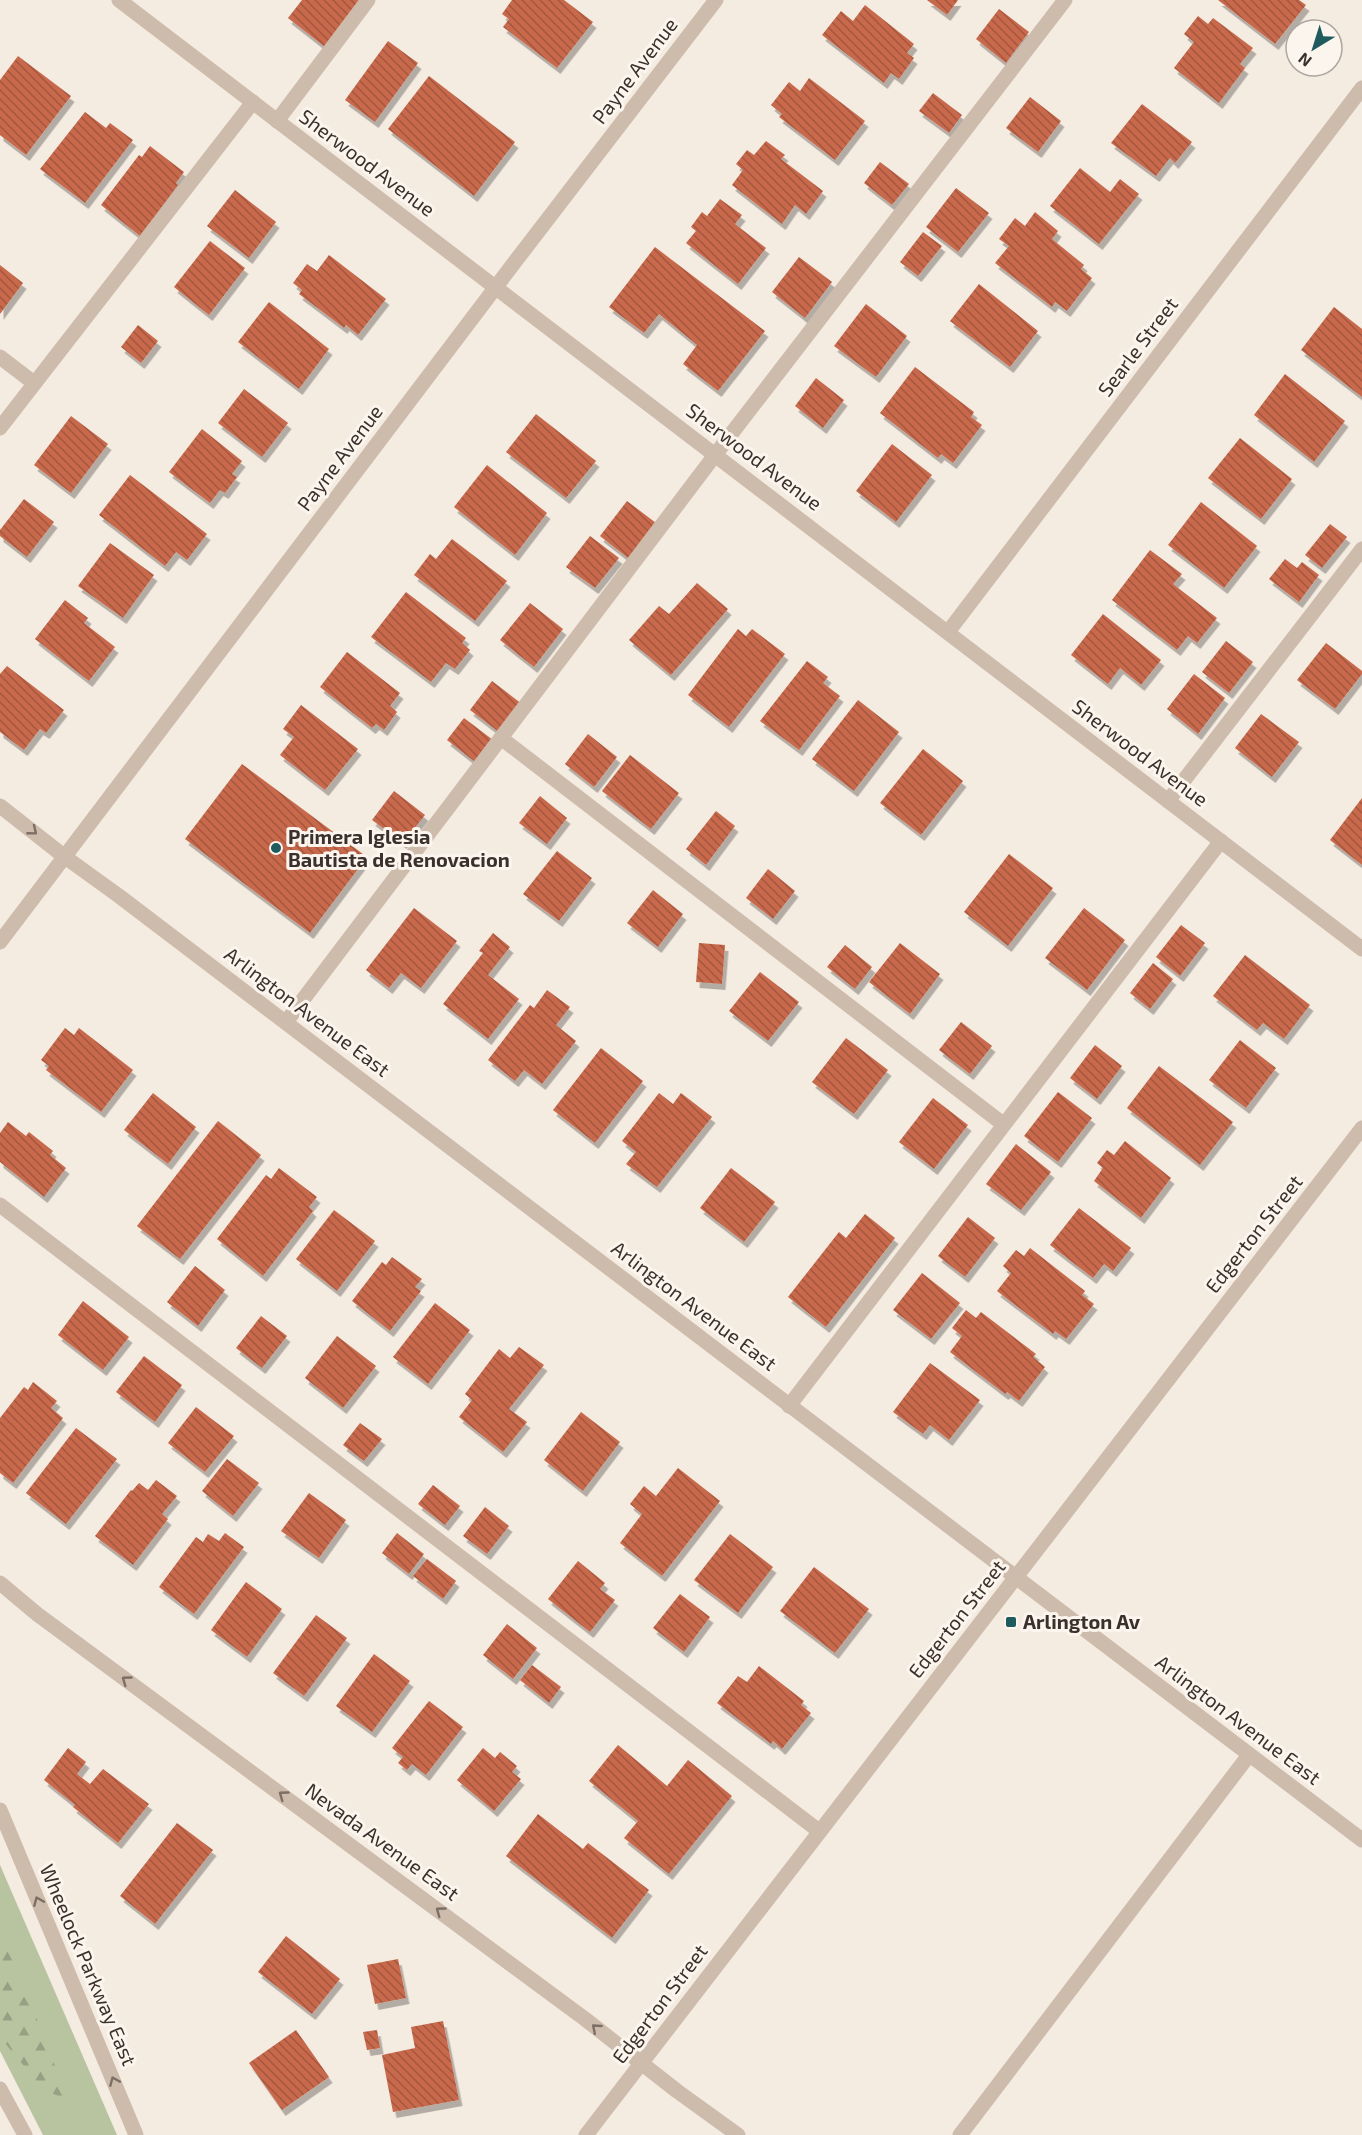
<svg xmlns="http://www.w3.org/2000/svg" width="1362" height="2135" font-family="'Exo 2',sans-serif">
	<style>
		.green { fill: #b8c4a0 }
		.forest { fill: url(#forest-firs) }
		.building { fill: url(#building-back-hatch); filter: url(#shadow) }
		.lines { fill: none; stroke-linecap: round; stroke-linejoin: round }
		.minor { stroke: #cdbbac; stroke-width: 15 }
		.oneway { stroke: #7d6f65 }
		.poi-dot { fill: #1f5a5e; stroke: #fbf5ee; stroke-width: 2 }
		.labels { text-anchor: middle; stroke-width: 6; stroke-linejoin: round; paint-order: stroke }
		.street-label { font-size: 20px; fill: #3b302b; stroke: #fbf5ee }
		.poi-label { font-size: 20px; font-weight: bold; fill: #3b302b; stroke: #fbf5ee; text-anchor: start }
	</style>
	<defs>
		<pattern id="forest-firs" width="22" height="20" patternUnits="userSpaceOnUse" patternTransform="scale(1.5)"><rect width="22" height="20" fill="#b8c4a0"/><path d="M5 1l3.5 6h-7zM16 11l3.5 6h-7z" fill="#97a083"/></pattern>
		<pattern id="building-back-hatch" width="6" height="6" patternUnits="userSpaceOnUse" patternTransform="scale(1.5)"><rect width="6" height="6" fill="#c8694b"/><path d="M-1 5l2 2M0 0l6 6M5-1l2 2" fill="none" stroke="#a4573f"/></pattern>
		<filter id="shadow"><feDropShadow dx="3.5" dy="6" stdDeviation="0" flood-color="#0004"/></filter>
	</defs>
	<rect width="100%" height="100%" fill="#f4ebe1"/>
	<path class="green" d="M0,1865L117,2135H43L0,2051Z"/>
	<path class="forest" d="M0,1935L24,1985L68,2100L44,2090L0,2037Z"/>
	<g class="building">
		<path d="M302,0H362L325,47L288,18Z"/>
		<path d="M512,0H564L593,22L557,68L503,27L509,19L502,14Z"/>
		<path d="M927,0H958L947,15Z"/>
		<path d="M1218,0H1299L1306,5L1275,44Z"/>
		<path d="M865,5L914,44L907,53L914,58L899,79L891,73L884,83L822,35L841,11L853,21Z"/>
		<path d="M999,9L1029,32L1006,63L976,39Z"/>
		<path d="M1198,16L1208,24L1213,18L1253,48L1240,64L1245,68L1219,103L1174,68L1194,42L1184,34Z"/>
		<path d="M388,41L418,63L375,122L345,100Z"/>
		<path d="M18,56L71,96L26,155L0,135V80Z"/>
		<path d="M429,76L515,142L474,196L388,129Z"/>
		<path d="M809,78L865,121L835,160L779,117L782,114L771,105L789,82L800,91Z"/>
		<path d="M933,93L962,115L949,133L919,111Z"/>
		<path d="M1030,97L1061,121L1038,152L1006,128Z"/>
		<path d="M1142,104L1192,142L1175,163L1170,158L1156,176L1111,143Z"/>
		<path d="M85,112L106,128L110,123L133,140L85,203L40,169Z"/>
		<path d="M766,141L785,155L781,159L823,191L806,214L795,205L782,224L732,185L743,170L736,164L747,150L754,155Z"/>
		<path d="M150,146L184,172L176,183L178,185L140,236L101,205L139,155L142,157Z"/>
		<path d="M880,162L909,184L892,205L864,183Z"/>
		<path d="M1080,168L1110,192L1120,179L1139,194L1099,244L1050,206Z"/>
		<path d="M956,188L989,213L958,252L926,227Z"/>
		<path d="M235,190L276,222L249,258L207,226Z"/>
		<path d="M720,199L742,215L735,224L766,248L738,284L686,243L696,231L691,227L702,212L707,216Z"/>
		<path d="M1035,212L1058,231L1052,239L1084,265L1081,269L1092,278L1067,311L1055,302L1052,307L995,263L1009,246L999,239L1015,218L1025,226Z"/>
		<path d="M923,232L942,246L918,276L900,262Z"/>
		<path d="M210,241L245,268L209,315L174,287Z"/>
		<path d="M655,247L765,331L718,391L683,364L697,345L659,314L644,333L609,307Z"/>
		<path d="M329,255L386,299L358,335L346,325L344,328L299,294L302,290L293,283L307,264L317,271Z"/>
		<path d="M799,257L832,282L805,318L772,292Z"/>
		<path d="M0,265L23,283L0,314Z"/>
		<path d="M979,284L1038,331L1010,367L950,321Z"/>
		<path d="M269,302L329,349L299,389L238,342Z"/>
		<path d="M866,304L907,336L876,377L834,346Z"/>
		<path d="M1334,307L1362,329V397L1301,350Z"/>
		<path d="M138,325L158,341L141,363L121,347Z"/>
		<path d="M915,367L974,412L971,417L982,425L953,463L941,454L938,458L880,413Z"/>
		<path d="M1285,374L1345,421L1314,462L1254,415Z"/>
		<path d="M816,378L844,400L823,428L795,406Z"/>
		<path d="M244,389L288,423L262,457L218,423Z"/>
		<path d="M536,414L596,461L566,498L506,452Z"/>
		<path d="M71,416L108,444L71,493L34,465Z"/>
		<path d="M202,429L242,461L232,474L237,477L225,493L220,490L210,503L169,472Z"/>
		<path d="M1240,438L1292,479L1261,519L1208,478Z"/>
		<path d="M892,444L932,475L896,522L856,491Z"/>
		<path d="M487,465L547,513L515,555L454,507Z"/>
		<path d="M130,475L207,534L187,560L176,552L165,566L99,515Z"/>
		<path d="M24,499L54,522L27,557L0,536V530Z"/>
		<path d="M627,501L660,526L633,562L600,536Z"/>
		<path d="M1201,502L1257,546L1224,588L1168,545Z"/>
		<path d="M1330,524L1347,537L1322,568L1305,555Z"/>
		<path d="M590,536L619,558L595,588L566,567Z"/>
		<path d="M452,539L507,581L475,621L414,575L430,554L436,559Z"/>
		<path d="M110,543L154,575L123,618L78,586Z"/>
		<path d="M1150,550L1182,574L1173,584L1217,618L1197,643L1188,636L1177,650L1112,600Z"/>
		<path d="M1285,559L1297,568L1302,562L1319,575L1299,602L1269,579Z"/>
		<path d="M697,583L728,609L671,675L629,640L659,606L669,614Z"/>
		<path d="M406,592L466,638L462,643L470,650L455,669L446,663L431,682L371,637Z"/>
		<path d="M65,600L88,618L84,623L115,647L89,681L35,639Z"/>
		<path d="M530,603L563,629L534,667L500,640Z"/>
		<path d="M1103,614L1161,660L1141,685L1120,668L1108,684L1071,655Z"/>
		<path d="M738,629L746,636L752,629L785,654L729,727L688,695Z"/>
		<path d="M1226,641L1253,662L1229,693L1202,672Z"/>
		<path d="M1326,643L1362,671V674L1335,709L1297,680Z"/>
		<path d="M347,652L400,693L390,706L397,712L384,730L376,724L372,728L320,687Z"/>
		<path d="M807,661L828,677L823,683L840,696L799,750L760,721Z"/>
		<path d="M7,666L64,710L46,733L40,729L24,750L0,732V674Z"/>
		<path d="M1194,674L1225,698L1198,734L1167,709Z"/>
		<path d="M492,681L522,704L500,733L470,710Z"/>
		<path d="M858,700L899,732L854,791L812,759Z"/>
		<path d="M301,705L358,749L325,790L280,755L294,737L283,729Z"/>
		<path d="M1261,714L1299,742L1272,777L1235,748Z"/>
		<path d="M464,718L493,740L475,762L447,740Z"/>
		<path d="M588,734L617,757L594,787L565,764Z"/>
		<path d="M923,749L963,781L921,835L880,803Z"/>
		<path d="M630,755L679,793L651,829L602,791Z"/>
		<path d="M242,764L367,857L310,933L185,839Z"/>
		<path d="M394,791L425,815L403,843L372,820Z"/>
		<path d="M540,796L567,818L547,844L519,823Z"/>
		<path d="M1362,798V865L1330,840Z"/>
		<path d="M716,811L735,826L706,865L686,849Z"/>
		<path d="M557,851L592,878L559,921L523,894Z"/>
		<path d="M1009,854L1053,888L1008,946L964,912Z"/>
		<path d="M768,869L795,891L773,919L746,898Z"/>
		<path d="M653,890L683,914L658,947L627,923Z"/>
		<path d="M414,908L457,941L421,988L401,973L389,988L366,970Z"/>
		<path d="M1084,908L1125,940L1087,990L1045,958Z"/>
		<path d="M1181,925L1205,943L1180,976L1156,957Z"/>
		<path d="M493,933L510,947L488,975L519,999L488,1039L443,1004L483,953L479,951Z"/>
		<path d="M699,943L725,945L722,984L696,982Z"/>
		<path d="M900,943L940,974L910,1014L869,982Z"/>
		<path d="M845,945L872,967L855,989L827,967Z"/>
		<path d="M1245,955L1310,1005L1284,1039L1263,1023L1257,1030L1213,996Z"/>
		<path d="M1153,963L1173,979L1150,1009L1130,993Z"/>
		<path d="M760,972L799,1002L768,1041L729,1011Z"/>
		<path d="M547,990L570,1007L556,1025L576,1041L542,1084L524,1070L515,1081L488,1060L530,1005L534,1008Z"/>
		<path d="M961,1022L992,1046L970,1074L939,1050Z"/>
		<path d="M65,1028L74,1035L79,1028L133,1070L101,1112L46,1070L49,1066L41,1060Z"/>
		<path d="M846,1038L888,1070L854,1114L812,1082Z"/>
		<path d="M1240,1040L1276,1068L1246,1108L1209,1080Z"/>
		<path d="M1095,1045L1122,1066L1097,1099L1070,1078Z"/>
		<path d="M601,1048L643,1081L595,1143L553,1110Z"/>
		<path d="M1159,1066L1233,1122L1200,1165L1127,1108Z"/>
		<path d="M1058,1092L1092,1118L1058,1162L1024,1136Z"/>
		<path d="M153,1093L196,1127L168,1164L124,1130Z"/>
		<path d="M659,1093L673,1104L681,1093L712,1117L657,1187L626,1164L636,1152L622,1141Z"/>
		<path d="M933,1098L968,1125L934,1169L899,1142Z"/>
		<path d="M218,1121L261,1155L180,1259L137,1226Z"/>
		<path d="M8,1122L26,1136L29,1132L53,1151L50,1155L66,1168L44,1197L0,1162V1133Z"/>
		<path d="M1125,1141L1171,1178L1141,1218L1094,1181L1103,1168L1097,1163L1107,1150L1114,1155Z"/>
		<path d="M1016,1144L1051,1172L1021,1210L986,1184Z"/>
		<path d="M279,1168L317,1197L309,1207L313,1211L263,1276L217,1239L266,1175L271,1179Z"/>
		<path d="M731,1168L775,1202L744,1242L700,1208Z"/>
		<path d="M1079,1208L1131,1248L1113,1271L1104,1264L1093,1278L1050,1245Z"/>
		<path d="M334,1210L375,1241L337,1291L296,1259Z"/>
		<path d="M865,1214L895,1238L826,1327L788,1297L839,1232L846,1238Z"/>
		<path d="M968,1217L995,1238L965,1277L938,1256Z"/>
		<path d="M1030,1248L1085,1291L1082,1295L1094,1304L1066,1339L1055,1331L1053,1334L997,1291L1011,1273L1003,1266L1016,1250L1024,1256Z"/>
		<path d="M392,1257L422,1279L415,1287L421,1291L390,1331L352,1301L382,1262L386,1265Z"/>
		<path d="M195,1266L225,1290L198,1326L167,1302Z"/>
		<path d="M922,1273L960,1303L931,1339L893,1310Z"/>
		<path d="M83,1301L129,1337L103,1370L58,1335Z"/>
		<path d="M435,1303L470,1330L428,1384L393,1357Z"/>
		<path d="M966,1310L976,1318L981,1312L1036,1354L1033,1357L1045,1367L1019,1401L1007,1392L1005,1394L950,1352L962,1336L952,1328Z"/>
		<path d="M261,1316L287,1336L262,1368L236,1348Z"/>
		<path d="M337,1336L376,1366L343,1408L305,1378Z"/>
		<path d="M519,1347L544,1365L509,1409L527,1422L503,1452L459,1417L472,1400L465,1394L499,1349L510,1358Z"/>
		<path d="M144,1356L182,1385L155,1422L116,1392Z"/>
		<path d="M930,1363L980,1400L949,1440L930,1425L923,1434L893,1412Z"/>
		<path d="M33,1382L57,1401L51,1408L63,1418L13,1483L0,1473V1418L24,1387L28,1390Z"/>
		<path d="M196,1407L234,1436L205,1472L168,1443Z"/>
		<path d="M581,1412L620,1442L583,1491L544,1460Z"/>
		<path d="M360,1423L382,1439L364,1461L343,1445Z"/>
		<path d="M76,1428L117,1459L66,1524L26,1493Z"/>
		<path d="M227,1459L259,1483L233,1516L202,1491Z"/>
		<path d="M678,1468L720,1501L662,1576L620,1543L642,1514L630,1504L644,1486L656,1496Z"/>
		<path d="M156,1480L177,1496L162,1514L168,1519L133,1565L95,1536L131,1490L132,1491L139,1483L148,1490Z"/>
		<path d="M433,1485L460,1506L445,1525L418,1504Z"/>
		<path d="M309,1493L346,1520L319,1558L281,1531Z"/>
		<path d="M485,1507L509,1526L487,1554L463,1536Z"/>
		<path d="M225,1533L244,1547L194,1614L159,1587L196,1537L203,1542L208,1534L219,1541Z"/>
		<path d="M397,1533L424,1554L409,1574L382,1553Z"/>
		<path d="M730,1534L773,1567L738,1613L694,1580Z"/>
		<path d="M427,1559L456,1581L443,1599L413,1576Z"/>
		<path d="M578,1561L605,1583L600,1589L615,1600L590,1632L548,1599Z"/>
		<path d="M814,1567L869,1609L835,1653L780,1611Z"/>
		<path d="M246,1582L282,1609L247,1657L211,1630Z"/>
		<path d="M680,1594L710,1617L684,1652L653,1628Z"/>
		<path d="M316,1615L347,1638L304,1696L273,1673Z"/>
		<path d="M507,1624L537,1648L513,1679L483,1655Z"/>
		<path d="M374,1654L410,1681L372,1732L336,1706Z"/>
		<path d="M532,1665L561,1687L549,1703L520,1680Z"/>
		<path d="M759,1666L804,1701L801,1705L811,1713L782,1749L773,1741L771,1744L717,1703L738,1676L747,1682Z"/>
		<path d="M429,1701L463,1727L426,1775L412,1764L407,1770L398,1763L403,1757L392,1748Z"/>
		<path d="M618,1745L667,1786L688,1760L732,1796L669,1874L624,1838L638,1821L589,1781Z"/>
		<path d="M68,1748L86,1762L77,1774L90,1784L103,1769L149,1804L118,1843L73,1807L75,1805L44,1780Z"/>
		<path d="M483,1748L495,1758L500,1752L517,1766L512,1772L521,1779L494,1811L457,1780Z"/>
		<path d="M538,1814L583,1849L588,1843L649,1890L612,1938L506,1856Z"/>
		<path d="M177,1823L213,1850L155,1924L120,1896Z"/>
		<path d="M286,1936L340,1979L312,2014L258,1972Z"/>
		<path d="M398,1959L406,1998L375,2004L367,1965Z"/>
		<path d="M443,2021L459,2100L393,2112L382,2055L415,2048L411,2027Z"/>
		<path d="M296,2030L329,2077L282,2110L249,2063Z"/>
		<path d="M377,2030L380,2048L367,2050L363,2032Z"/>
	</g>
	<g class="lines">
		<g class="minor">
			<path d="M119,0L1362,949"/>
			<path d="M277,121L368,0"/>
			<path d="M0,357L34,383"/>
			<path d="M0,428L253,102"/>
			<path d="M948,632L1362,88"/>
			<path d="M501,738L1003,1124"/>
			<path d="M1168,801L1362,549"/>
			<path d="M0,806L65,857L119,896L1362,1840"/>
			<path d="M0,942L514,263L716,0"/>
			<path d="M286,1022L715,455L1065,0"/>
			<path d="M0,1205L819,1831"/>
			<path d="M789,1406L1221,841"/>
			<path d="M0,1583L37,1614L585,2019L677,2091L738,2135"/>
			<path d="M0,1810L136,2135"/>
			<path d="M0,2089L25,2135"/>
			<path d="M586,2135L1362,1128"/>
			<path d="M960,2135L1249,1755"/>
		</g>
	</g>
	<defs><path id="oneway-chevron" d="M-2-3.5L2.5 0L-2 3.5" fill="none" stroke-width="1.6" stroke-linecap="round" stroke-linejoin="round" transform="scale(1.5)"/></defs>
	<g class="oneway">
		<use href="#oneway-chevron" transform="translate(33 831) rotate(39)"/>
		<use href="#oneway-chevron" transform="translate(126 1680) rotate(-144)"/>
		<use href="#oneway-chevron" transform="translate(283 1795) rotate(-144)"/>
		<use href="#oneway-chevron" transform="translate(38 1901) rotate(-113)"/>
		<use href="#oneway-chevron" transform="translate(440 1911) rotate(-144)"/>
		<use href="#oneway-chevron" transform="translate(596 2028) rotate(-139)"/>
		<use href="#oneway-chevron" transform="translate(114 2081) rotate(-113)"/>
	</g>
	<g class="poi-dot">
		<circle cx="276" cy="848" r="6"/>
		<rect x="1005" y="1616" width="12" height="12" rx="3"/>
	</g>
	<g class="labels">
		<g class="street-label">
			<text transform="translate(635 71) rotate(-53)" y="7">Payne Avenue</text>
			<text transform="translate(367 163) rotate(37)" y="7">Sherwood Avenue</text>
			<text transform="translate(1138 347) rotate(-53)" y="7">Searle Street</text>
			<text transform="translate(754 457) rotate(37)" y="7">Sherwood Avenue</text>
			<text transform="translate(340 458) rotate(-53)" y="7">Payne Avenue</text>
			<text transform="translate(1140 753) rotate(37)" y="7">Sherwood Avenue</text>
			<text transform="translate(307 1012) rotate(37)" y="7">Arlington Avenue East</text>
			<text transform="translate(1254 1234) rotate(-52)" y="7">Edgerton Street</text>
			<text transform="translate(694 1306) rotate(37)" y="7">Arlington Avenue East</text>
			<text transform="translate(957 1619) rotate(-52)" y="7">Edgerton Street</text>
			<text transform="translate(1238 1720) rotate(37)" y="7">Arlington Avenue East</text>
			<text transform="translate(382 1842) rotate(36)" y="7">Nevada Avenue East</text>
			<text transform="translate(88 1965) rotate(67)" y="7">Wheelock Parkway East</text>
			<text transform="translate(660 2004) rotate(-53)" y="7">Edgerton Street</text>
		</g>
		<g class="poi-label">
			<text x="288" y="844">Primera Iglesia<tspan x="288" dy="23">Bautista de Renovacion</tspan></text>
			<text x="1023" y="1629">Arlington Av</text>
		</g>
	</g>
	<g transform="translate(1314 48) rotate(218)"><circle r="28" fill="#fbf5ee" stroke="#aea6a0" stroke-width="1.5"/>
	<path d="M0-4.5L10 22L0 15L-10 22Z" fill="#1f5a5e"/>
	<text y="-9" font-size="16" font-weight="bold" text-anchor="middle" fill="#3b302b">N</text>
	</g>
</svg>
